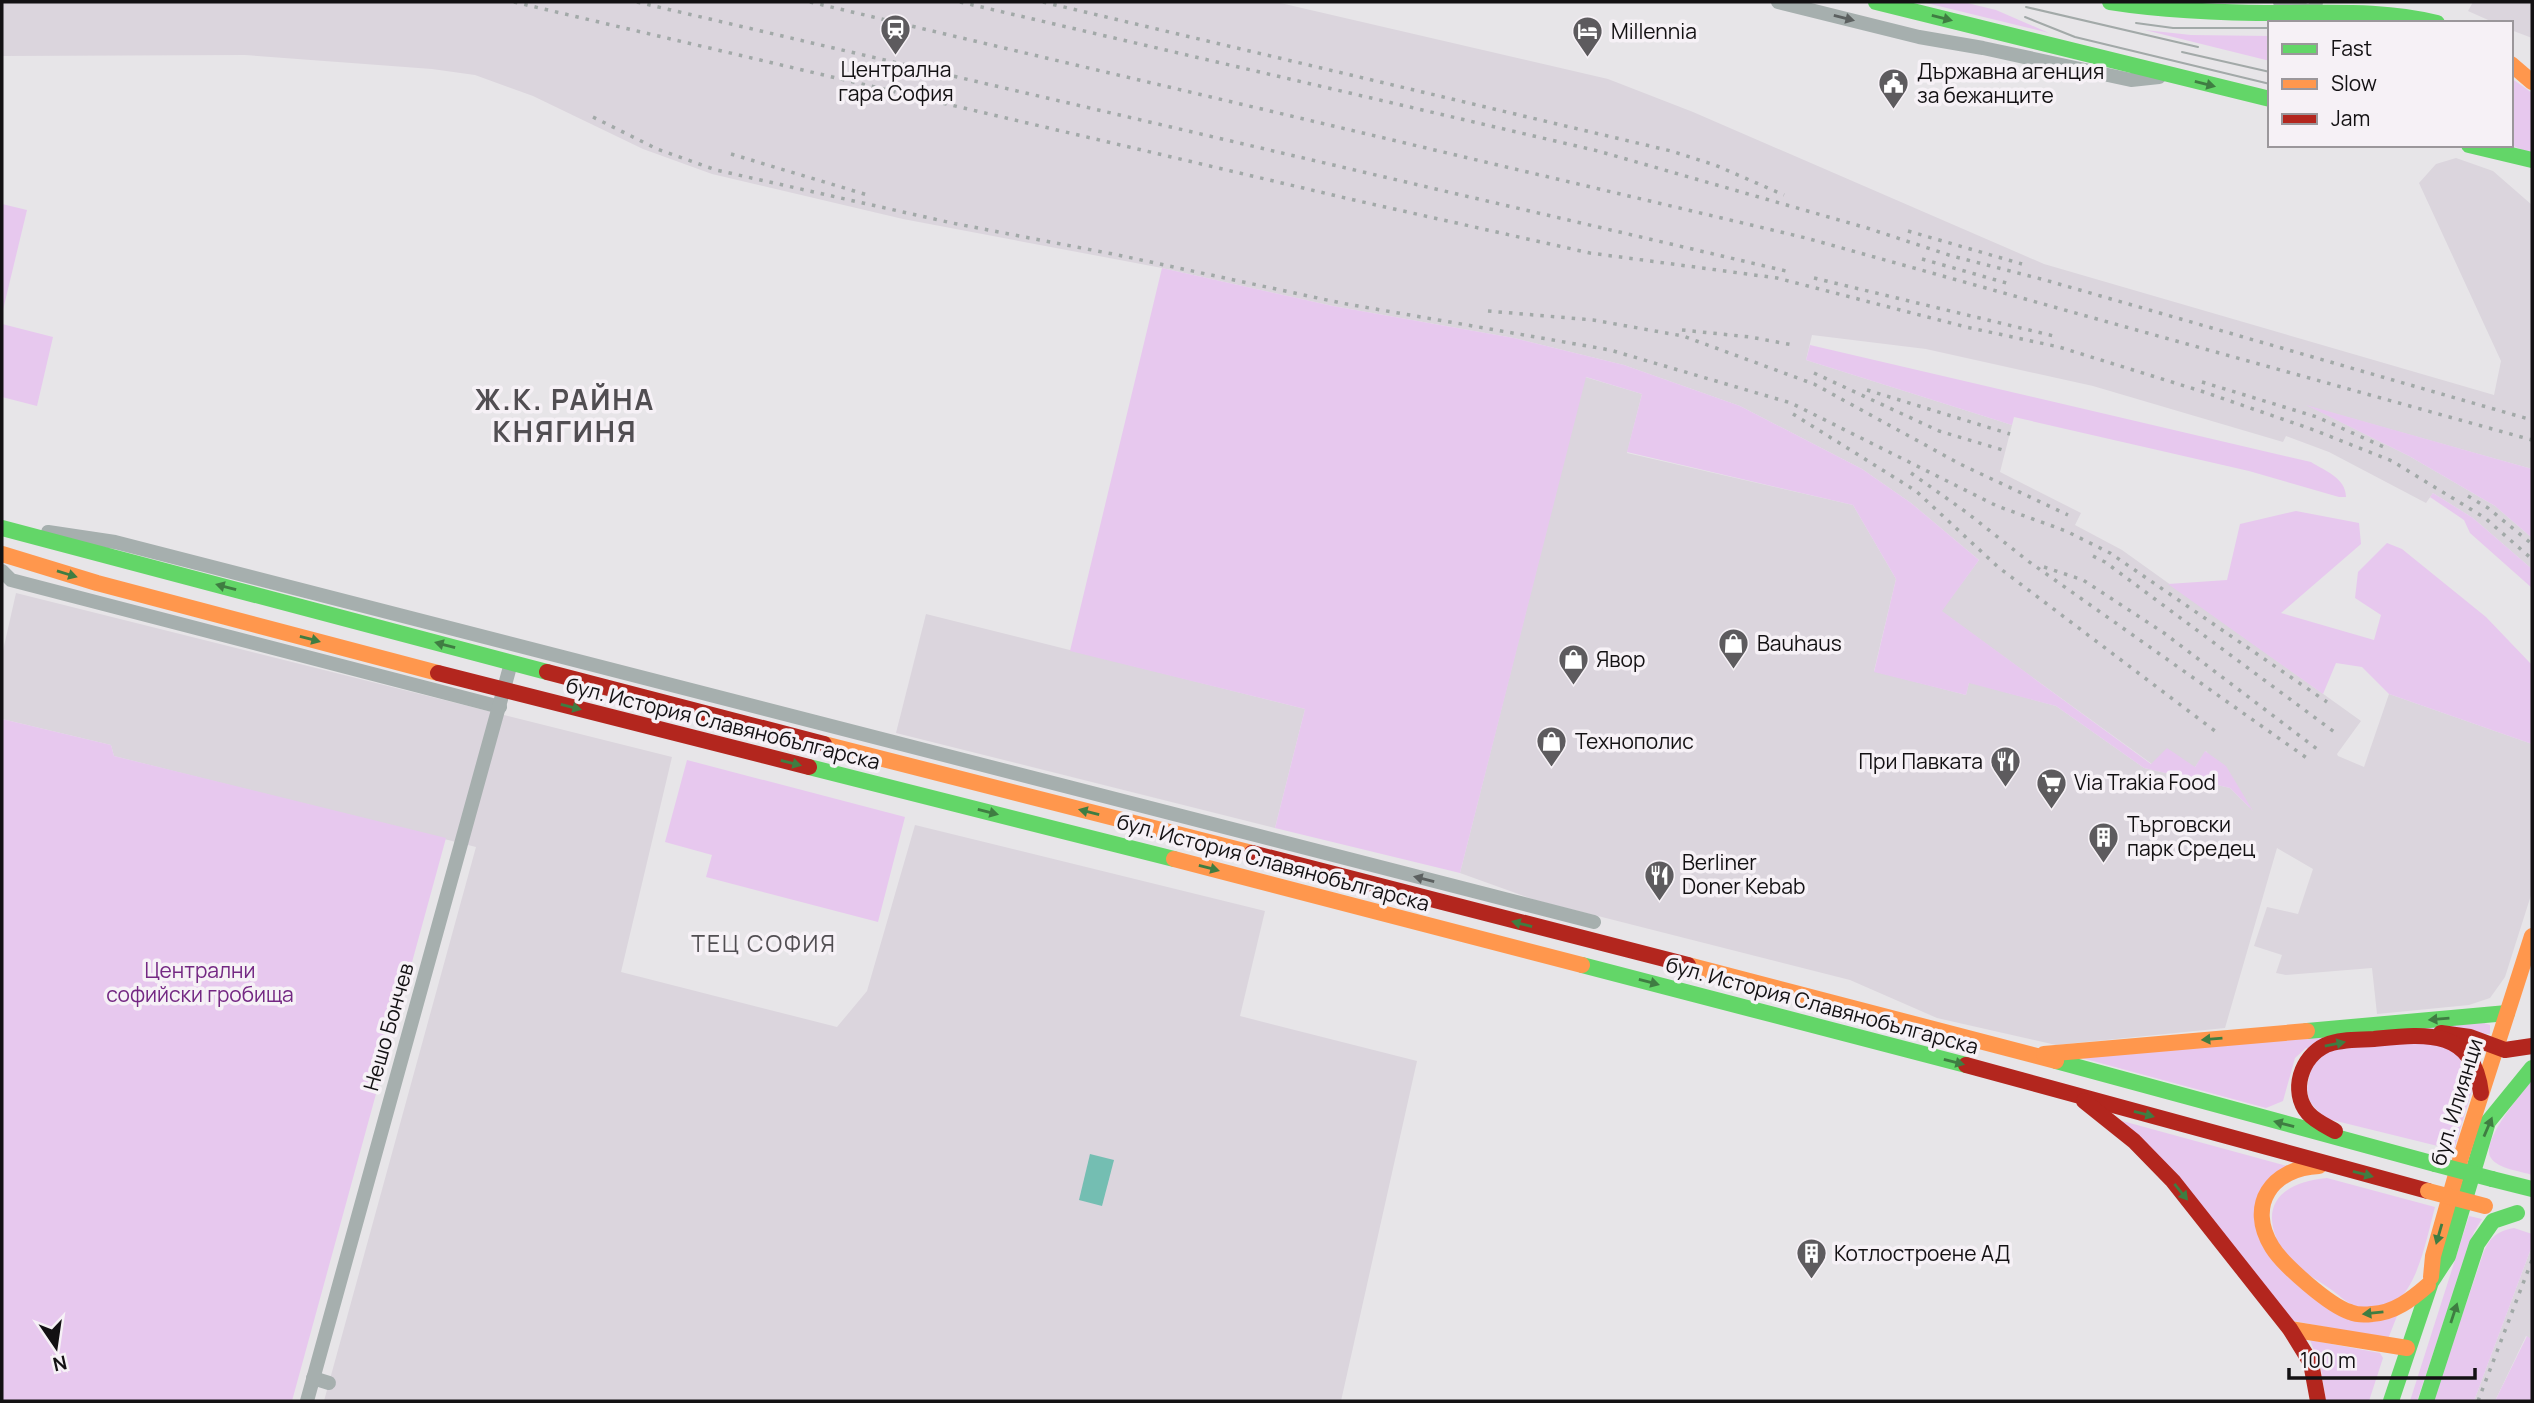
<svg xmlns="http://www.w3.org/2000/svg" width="2534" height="1403" font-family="Manrope,sans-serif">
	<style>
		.built { fill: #dbd5dd }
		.green { fill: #e7c8ee }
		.water { fill: #74beb2 }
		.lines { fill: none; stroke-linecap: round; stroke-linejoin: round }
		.street { stroke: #a6afae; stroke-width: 14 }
		.fast { stroke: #63d668; stroke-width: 16 }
		.slow { stroke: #ff974d; stroke-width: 16 }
		.jam { stroke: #b3261e; stroke-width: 16 }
		.tram { stroke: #a2a9a8; stroke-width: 2 }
		.rail { stroke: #a2a9a8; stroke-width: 3.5; stroke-dasharray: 3.5 7; stroke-linecap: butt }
		.fast-bridge { stroke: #63d668; stroke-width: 16 }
		.slow-bridge { stroke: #ff974d; stroke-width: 16 }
		.oneway { fill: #5c6060 }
		.oneway2 { fill: #3f7d42 }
		.labels { text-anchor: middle; stroke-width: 7; stroke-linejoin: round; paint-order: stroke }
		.poi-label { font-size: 21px; fill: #131113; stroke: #f6f1f6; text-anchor: start }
		.street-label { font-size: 21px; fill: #131113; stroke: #f6f1f6 }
		.park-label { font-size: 21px; fill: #742883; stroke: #f6f1f6 }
		.neighbourhood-label { font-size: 23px; letter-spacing: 2px; fill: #514e52; stroke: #f6f1f6 }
		.district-label { font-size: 28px; font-weight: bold; letter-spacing: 2px; fill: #514e52; stroke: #f6f1f6 }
	</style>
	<rect width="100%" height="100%" fill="#e7e5e8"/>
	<g class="built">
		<path d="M2,2H1276L1608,79L1693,112L2044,264L2494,395L2501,361L2419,183L2436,164L2456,158L2493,171L2532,205V469L2311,407L2409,456L2495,506L2532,538V569L2473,518L2433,493L2426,503L2329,452L2286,436L2283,442L2093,386L1926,349L1812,335L1806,360L2012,425L2000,472L2081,513L2075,525L2122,550L2361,721L2337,754L2338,756L2364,767L2389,694L2532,744V892L2505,977L2490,998L2469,1005L2377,1014L2372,968L2286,975L2276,973L2282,955L2254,946L2267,907L2298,914L2313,869L2277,848L2225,1028L2056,1045L1937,1018L1850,980L1535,900L1460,873L1585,377L1642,394L1627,453L1853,505L1896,579L1874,671L1966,695L1969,682L2056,706L2144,768L2230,788L2250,808L2206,751L2195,767L2152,764L1941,611L1979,560L1911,503L1862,469L1740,406L1624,365L1514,338L1333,306L1162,268L903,219L712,174L643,149L533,96L475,75L432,69L245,55L2,56Z"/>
		<path d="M2473,2H2532V38L2511,30V23H2495L2468,11Z"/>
		<path d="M16,593L672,757L621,972L837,1027L867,991L915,825L1265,911L1240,1016L1417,1061L1341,1401H324L476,847L114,756L111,745L2,719V655Z"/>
		<path d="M926,614L1305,709L1275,828L896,733Z"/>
		<path d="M2532,1246V1340L2526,1336L2495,1401H2474Z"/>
	</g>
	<g class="green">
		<path d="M1922,2H1963L1996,10L2049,33Z"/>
		<path d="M2145,30L2191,35L2270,36V61Z"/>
		<path d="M2511,78L2532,93V154L2511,145Z"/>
		<path d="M2,204L27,210L2,314Z"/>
		<path d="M1162,268L1333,306L1514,338L1624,365L1740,406L1862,469L1911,503L1979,560L1942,611L2151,764L2167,748L2195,767L2205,751L2226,766L2253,811L2230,788L2144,768L2056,706L1969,683L1966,695L1874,672L1896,579L1853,505L1627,452L1642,394L1586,377L1460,873L1275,828L1305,709L1070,651Z"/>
		<path d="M2,324L53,337L37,406L2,397Z"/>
		<path d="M1810,345L2311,462C2325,471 2346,478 2346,497H2339L2249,471L2014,417L2012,425L1806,360Z"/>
		<path d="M2306,405L2532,469V538L2495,506L2440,474L2409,456Z"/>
		<path d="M2433,493L2473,518L2532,569V588L2470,533L2464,520L2430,497Z"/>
		<path d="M2296,511L2359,523L2361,544L2281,613L2374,640L2381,615L2355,598L2358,572L2387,543L2402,549L2486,617L2532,665V744L2389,694L2362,667L2336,663L2323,694L2168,584L2227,580L2240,524Z"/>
		<path d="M2,719L111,745L114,756L446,838L292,1401H2Z"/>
		<path d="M687,760L905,817L878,922L706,877L712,855L665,842Z"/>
		<path d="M2479,1021L2490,1025V1034L2306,1048L2295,1058L2283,1101L2266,1108L2078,1057Z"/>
		<path d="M2440,1040L2468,1065L2473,1087L2454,1150L2328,1119C2314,1109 2303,1098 2309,1079C2310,1075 2311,1067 2314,1063C2332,1037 2410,1042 2440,1040Z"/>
		<path d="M2532,1080V1175C2521,1171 2498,1169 2491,1158C2480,1141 2522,1093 2532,1080Z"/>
		<path d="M2115,1119L2287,1166L2254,1212L2342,1316H2397L2388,1339L2289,1320Z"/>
		<path d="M2327,1178L2435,1207C2428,1233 2420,1277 2401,1297C2392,1305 2368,1310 2356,1306C2347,1304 2337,1293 2329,1288C2318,1280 2293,1267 2286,1256C2256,1210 2276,1183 2327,1178Z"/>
		<path d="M2469,1216L2482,1219L2474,1232L2417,1401H2410Z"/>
		<path d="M2514,1228L2532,1234V1246L2474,1401H2433L2484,1251C2491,1236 2498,1231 2514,1228Z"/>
		<path d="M2527,1336L2532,1340V1401H2495Z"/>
		<path d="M2310,1340L2380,1353L2383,1358L2369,1401H2326L2321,1369Z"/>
	</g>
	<path class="water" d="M1090,1154L1114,1160L1102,1206L1079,1200Z"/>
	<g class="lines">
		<g class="street">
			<path d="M1778,2L1919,37L1983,48L2131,80L2159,77"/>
			<path d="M2280,2L2314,13L2316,2"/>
			<path d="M48,532L115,542L1594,922"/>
			<path d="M2,571L11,580L500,707"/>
			<path d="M313,1378L329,1383"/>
			<path d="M307,1401L511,663"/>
		</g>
		<g class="fast">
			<path d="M1876,2L2270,99"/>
			<path d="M2110,2C2167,11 2224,13 2282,13C2334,13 2386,10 2437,23"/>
			<path d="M2469,145L2532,160"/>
			<path d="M2,528L547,672"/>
			<path d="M809,767L1174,859"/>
			<path d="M1582,965L1966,1065"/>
			<path d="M2307,1031L2507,1013"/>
			<path d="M2056,1061L2435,1164"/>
			<path d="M2492,1179L2532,1189"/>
			<path d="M2391,1401L2431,1282L2448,1256L2488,1122L2532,1068"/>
			<path d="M2426,1401L2477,1244L2493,1221L2517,1213"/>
		</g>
		<g class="slow">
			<path d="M2511,64L2532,82"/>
			<path d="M2,554L97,583L438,673"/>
			<path d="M824,744L1252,853"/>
			<path d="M1174,859L1582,965"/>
			<path d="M1688,965L2056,1061"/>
			<path d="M2044,1054L2307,1031"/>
			<path d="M2319,1166C2272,1168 2246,1205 2272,1247C2283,1265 2330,1306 2350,1312C2357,1315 2365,1315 2372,1314C2394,1313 2412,1299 2428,1285"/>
			<path d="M2431,1277L2433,1256L2461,1157L2532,936"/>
			<path d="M2290,1329L2407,1348"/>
		</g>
		<g class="jam">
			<path d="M547,672L824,744"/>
			<path d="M438,673L809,767"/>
			<path d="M1252,853L1688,965"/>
			<path d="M2441,1033L2470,1037L2505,1050L2532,1046"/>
			<path d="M1966,1065L2428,1191"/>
			<path d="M2084,1101L2134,1141L2173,1181L2290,1329L2311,1363L2318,1401"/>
			<path d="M2335,1131C2326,1126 2315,1121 2308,1113C2290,1091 2301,1057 2326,1045C2340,1039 2358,1040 2374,1039C2424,1034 2473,1027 2481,1093"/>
		</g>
		<g class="tram">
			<path d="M2026,7L2198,47"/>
			<path d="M2025,17L2075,37L2270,84"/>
			<path d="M2136,23L2173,28H2270"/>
			<path d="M2182,52L2270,72"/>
		</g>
		<g class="rail">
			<path d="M514,2L1354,200L1590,253L1777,278L1966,327L2059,347L2204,392L2314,430L2392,461L2485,518L2532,559"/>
			<path d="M637,2L1786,271"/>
			<path d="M810,2L1806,238L2532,440"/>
			<path d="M960,2L1598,151L1867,228L1952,256L2045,280L2532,420"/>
			<path d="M1043,2L1671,151L1715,165L1784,195"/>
			<path d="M593,117L657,149L716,170L952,223L1118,255L1341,303L1610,350L1791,403L1997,506L2066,531L2110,553L2327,702"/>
			<path d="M731,154L871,196"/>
			<path d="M1908,231L2022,264"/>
			<path d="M1922,259L2010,284"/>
			<path d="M1814,278L2058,337"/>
			<path d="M1488,311L1593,320L1683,336L1814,384L1960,464L2068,515"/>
			<path d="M1682,330L1750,337L1793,345"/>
			<path d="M1814,373L1939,431L2006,451"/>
			<path d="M2202,382L2317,417L2386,448"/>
			<path d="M1867,390L2010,434"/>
			<path d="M1793,414L1916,491L1998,567L2215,731"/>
			<path d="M1911,473L1966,512L2028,561L2311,761"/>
			<path d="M2468,496L2488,508L2532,544"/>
			<path d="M2093,556L2105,562L2337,734"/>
			<path d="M2044,567L2083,580L2164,633L2321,752"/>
			<path d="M2478,1401L2532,1260"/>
		</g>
		<path class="fast-bridge" d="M2435,1164L2492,1179"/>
		<path class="slow-bridge" d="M2428,1191L2485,1206"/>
	</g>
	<defs><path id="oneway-solid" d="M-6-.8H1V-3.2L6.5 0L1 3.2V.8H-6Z" transform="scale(1.75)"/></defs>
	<g class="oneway">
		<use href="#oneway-solid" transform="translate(1844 18) rotate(14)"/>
		<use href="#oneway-solid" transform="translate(1424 879) rotate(-166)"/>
	</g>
	<g class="oneway2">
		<use href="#oneway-solid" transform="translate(1942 18) rotate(14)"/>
		<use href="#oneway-solid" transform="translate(2205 84) rotate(14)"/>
		<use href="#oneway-solid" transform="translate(67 574) rotate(17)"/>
		<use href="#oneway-solid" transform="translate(226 587) rotate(-165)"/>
		<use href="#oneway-solid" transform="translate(310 639) rotate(15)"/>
		<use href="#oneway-solid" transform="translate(445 645) rotate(-165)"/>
		<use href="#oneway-solid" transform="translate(571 707) rotate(14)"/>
		<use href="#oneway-solid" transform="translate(791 763) rotate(14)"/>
		<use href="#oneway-solid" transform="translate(988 812) rotate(14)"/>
		<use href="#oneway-solid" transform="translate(1089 812) rotate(-166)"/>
		<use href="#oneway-solid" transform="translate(1209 868) rotate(15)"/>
		<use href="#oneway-solid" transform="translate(1522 924) rotate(-165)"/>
		<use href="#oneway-solid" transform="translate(1649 982) rotate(15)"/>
		<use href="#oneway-solid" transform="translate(2439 1019) rotate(175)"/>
		<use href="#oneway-solid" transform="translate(2212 1039) rotate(175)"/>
		<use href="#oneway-solid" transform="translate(2335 1044) rotate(-12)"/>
		<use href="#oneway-solid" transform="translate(1954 1062) rotate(14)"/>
		<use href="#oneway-solid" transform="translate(2144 1114) rotate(15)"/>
		<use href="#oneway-solid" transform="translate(2284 1124) rotate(-165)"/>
		<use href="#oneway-solid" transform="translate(2488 1127) rotate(-67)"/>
		<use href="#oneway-solid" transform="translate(2363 1174) rotate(15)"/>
		<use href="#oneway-solid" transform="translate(2181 1192) rotate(51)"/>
		<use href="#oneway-solid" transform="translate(2439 1234) rotate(106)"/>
		<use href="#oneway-solid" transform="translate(2373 1313) rotate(174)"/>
		<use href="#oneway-solid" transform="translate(2454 1313) rotate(-72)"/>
	</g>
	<defs>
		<symbol id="station-pin" viewBox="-11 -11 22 30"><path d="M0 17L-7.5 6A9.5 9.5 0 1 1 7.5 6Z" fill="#5d5b5e" stroke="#f6f1f6"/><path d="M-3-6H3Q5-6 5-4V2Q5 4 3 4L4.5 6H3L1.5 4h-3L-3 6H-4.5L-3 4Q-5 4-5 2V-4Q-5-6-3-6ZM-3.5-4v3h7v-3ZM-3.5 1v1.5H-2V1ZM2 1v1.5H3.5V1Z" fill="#fff"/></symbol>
		<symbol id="hotel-pin" viewBox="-11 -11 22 30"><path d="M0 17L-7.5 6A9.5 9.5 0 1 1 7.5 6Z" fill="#5d5b5e" stroke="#f6f1f6"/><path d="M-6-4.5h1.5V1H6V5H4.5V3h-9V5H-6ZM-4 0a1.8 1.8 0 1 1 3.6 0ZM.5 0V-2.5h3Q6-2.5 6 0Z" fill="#fff"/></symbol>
		<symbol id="civic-pin" viewBox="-11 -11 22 30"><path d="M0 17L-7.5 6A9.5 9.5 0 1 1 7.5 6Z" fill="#5d5b5e" stroke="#f6f1f6"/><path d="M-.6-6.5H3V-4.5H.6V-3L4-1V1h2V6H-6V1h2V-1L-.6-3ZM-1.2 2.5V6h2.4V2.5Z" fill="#fff"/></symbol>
		<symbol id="shop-pin" viewBox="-11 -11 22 30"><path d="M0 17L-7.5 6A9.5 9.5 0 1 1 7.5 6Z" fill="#5d5b5e" stroke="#f6f1f6"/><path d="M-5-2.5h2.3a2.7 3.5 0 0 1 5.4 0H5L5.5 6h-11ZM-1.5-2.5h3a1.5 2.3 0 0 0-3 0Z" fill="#fff"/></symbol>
		<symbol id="restaurant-pin" viewBox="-11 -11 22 30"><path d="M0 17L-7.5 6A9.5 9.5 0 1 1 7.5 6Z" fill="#5d5b5e" stroke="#f6f1f6"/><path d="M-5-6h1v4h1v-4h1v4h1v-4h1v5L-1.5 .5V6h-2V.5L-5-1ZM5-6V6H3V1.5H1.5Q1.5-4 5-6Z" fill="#fff"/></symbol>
		<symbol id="supermarket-pin" viewBox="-11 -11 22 30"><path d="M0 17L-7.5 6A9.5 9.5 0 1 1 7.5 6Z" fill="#5d5b5e" stroke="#f6f1f6"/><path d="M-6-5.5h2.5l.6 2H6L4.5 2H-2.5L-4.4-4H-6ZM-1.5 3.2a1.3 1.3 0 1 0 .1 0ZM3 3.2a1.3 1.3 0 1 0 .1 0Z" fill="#fff"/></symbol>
		<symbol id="building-pin" viewBox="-11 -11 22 30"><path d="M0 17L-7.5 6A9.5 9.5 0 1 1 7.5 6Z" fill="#5d5b5e" stroke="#f6f1f6"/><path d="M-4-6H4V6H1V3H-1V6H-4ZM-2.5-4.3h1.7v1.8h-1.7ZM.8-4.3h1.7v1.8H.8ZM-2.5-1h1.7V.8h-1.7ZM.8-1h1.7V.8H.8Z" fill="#fff"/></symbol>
	</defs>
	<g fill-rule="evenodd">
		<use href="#station-pin" x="878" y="12" width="35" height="47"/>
		<use href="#hotel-pin" x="1570" y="14" width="35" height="47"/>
		<use href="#civic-pin" x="1876" y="66" width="35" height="47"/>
		<use href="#shop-pin" x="1716" y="626" width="35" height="47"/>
		<use href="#shop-pin" x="1556" y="642" width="35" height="47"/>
		<use href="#shop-pin" x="1534" y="724" width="35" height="47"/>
		<use href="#restaurant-pin" x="1988" y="744" width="35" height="47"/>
		<use href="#supermarket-pin" x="2034" y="766" width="35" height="47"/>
		<use href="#building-pin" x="2086" y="820" width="35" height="47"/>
		<use href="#restaurant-pin" x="1642" y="858" width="35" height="47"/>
		<use href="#building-pin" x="1794" y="1236" width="35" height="47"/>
	</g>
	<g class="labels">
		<g class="poi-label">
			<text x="1611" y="39">Millennia</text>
			<text x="896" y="77" text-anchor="middle">Централна<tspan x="896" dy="24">гара София</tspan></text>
			<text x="1917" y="79">Държавна агенция<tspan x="1917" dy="24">за бежанците</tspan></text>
			<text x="1757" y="651">Bauhaus</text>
			<text x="1596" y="667">Явор</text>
			<text x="1575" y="749">Технополис</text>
			<text x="1983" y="769" text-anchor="end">При Павката</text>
			<text x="2074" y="790">Via Trakia Food</text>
			<text x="2127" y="832">Търговски<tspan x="2127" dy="24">парк Средец</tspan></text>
			<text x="1682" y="870">Berliner<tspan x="1682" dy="24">Doner Kebab</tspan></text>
			<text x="1834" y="1261">Котлостроене АД</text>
		</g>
		<g class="street-label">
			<text transform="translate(723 724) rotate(14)" y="7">бул. История Славянобългарска</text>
			<text transform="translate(1273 863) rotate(15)" y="7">бул. История Славянобългарска</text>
			<text transform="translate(1822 1006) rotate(15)" y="7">бул. История Славянобългарска</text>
			<text transform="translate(389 1027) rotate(-74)" y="7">Нешо Бончев</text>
			<text transform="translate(2457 1102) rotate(-73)" y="7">бул. Илиянци</text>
		</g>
		<g class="park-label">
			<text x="200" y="978">Централни<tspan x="200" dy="24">софийски гробища</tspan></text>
		</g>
		<g class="neighbourhood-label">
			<text x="764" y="952">ТЕЦ СОФИЯ</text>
		</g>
		<g class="district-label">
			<text x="565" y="410">Ж.К. РАЙНА<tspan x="565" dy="32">КНЯГИНЯ</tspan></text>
		</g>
	</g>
	<rect width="2534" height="1403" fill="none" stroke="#131113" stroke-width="7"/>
	<rect x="2268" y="21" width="245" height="126" fill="#f6f1f6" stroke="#9b979b" stroke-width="2"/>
	<rect x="2282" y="44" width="35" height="10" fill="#63d668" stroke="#9b979b" stroke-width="2"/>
	<text x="2331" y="56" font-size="21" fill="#131113">Fast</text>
	<rect x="2282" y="79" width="35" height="10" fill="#ff974d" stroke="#9b979b" stroke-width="2"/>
	<text x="2331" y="91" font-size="21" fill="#131113">Slow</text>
	<rect x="2282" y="114" width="35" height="10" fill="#b3261e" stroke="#9b979b" stroke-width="2"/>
	<text x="2331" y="126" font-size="21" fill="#131113">Jam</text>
	<g transform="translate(56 1347) rotate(167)" stroke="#f6f1f6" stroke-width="5" paint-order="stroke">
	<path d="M0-5L12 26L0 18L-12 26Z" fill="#131113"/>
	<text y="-10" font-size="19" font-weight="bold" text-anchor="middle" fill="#131113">N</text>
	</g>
	<path d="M2289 1368v10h186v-10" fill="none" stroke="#131113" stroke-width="3.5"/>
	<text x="2300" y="1368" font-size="21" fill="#131113" stroke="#f6f1f6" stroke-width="5" paint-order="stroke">100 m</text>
</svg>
